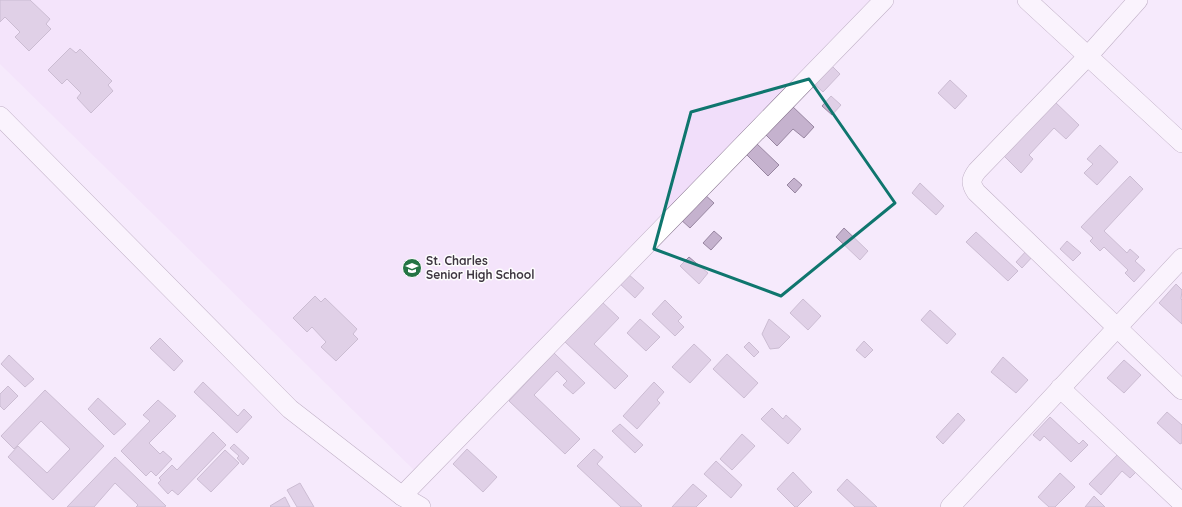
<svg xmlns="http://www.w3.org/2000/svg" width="1182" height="507" font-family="Quicksand,sans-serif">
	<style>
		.built { fill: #f1defa }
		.building { fill: #c5b2ce; stroke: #9886a1 }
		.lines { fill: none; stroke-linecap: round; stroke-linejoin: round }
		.street-casing { stroke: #806e88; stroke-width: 20 }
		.street { stroke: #fff; stroke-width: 19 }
		.marked { fill: none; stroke: #0f766e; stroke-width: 3; stroke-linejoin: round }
		.labels { text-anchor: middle; stroke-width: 3; stroke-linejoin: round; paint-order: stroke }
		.poi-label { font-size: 12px; font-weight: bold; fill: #3d3540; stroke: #fdfdfd; text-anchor: start }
	</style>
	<rect width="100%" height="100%" fill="#f6eafc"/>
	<path class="built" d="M0,0H877L416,472L0,64Z"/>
	<g class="building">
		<path d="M0,0H30L50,19L46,24L51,29L29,51L15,37L20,32L5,17L0,22Z"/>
		<path d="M70,48L76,53L80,49L112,81L108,85L113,91L91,113L77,98L81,93L67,79L62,84L48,70Z"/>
		<path d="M828,62L840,74L823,92L811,81Z"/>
		<path d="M950,80L967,96L955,109L938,93Z"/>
		<path d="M831,96L841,105L832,115L822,106Z"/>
		<path d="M1054,101L1079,125L1066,139L1054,128L1029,155L1033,159L1021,173L1003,155Z"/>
		<path d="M791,105L814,127L804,138L793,129L777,146L765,134Z"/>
		<path d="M756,143L779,165L768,176L746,154Z"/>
		<path d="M1100,145L1118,162L1097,185L1084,173L1093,164L1087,159Z"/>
		<path d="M1130,176L1143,189L1104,231L1127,253L1130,249L1139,257L1135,261L1145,270L1134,282L1125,273L1128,270L1104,247L1100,251L1090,241L1093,238L1081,227Z"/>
		<path d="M794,178L802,185L795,193L787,185Z"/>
		<path d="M920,183L944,206L936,215L912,193Z"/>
		<path d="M703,193L714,203L690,228L679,218Z"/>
		<path d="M844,228L868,251L860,260L836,237Z"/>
		<path d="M714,231L722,238L711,250L703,243Z"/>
		<path d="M976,232L1018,271L1008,281L966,242Z"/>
		<path d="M1067,241L1081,253L1073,261L1060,249Z"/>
		<path d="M1028,249L1034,255L1022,268L1016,262Z"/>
		<path d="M689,257L708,273L699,284L680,266Z"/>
		<path d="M627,273L644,288L635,298L618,282Z"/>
		<path d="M1176,284L1182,290L1181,299L1182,300V324L1159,303Z"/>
		<path d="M315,296L321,302L325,298L357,329L353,334L358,339L336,361L321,347L326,342L312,327L307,332L293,318Z"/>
		<path d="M803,299L821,316L808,330L790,313Z"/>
		<path d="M665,300L682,317L678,321L684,327L675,336L652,314Z"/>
		<path d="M601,301L619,318L594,344L628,376L615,389L564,341Z"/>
		<path d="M930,310L956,334L947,344L921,320Z"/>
		<path d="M640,319L660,337L646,351L627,333Z"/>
		<path d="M769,319L790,337L779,348L770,349L762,334Z"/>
		<path d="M160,338L183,361L174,371L150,348Z"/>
		<path d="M864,341L873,350L865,358L856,350Z"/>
		<path d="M749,342L759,352L754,357L744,347Z"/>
		<path d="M694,344L711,360L690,383L672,367Z"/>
		<path d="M554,353L585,383L573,394L563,385L567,381L557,371L534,395L580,439L565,454L509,401Z"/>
		<path d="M727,354L758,383L744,398L713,369Z"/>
		<path d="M9,355L34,379L25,387L1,364Z"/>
		<path d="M1003,357L1028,380L1016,393L991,372Z"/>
		<path d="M1124,360L1141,375L1124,393L1107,378Z"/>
		<path d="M203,382L238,416L244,409L252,417L237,433L194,392Z"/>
		<path d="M654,382L664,392L657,400L660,403L637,429L623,416Z"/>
		<path d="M8,386L18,396L4,410L0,406V394Z"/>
		<path d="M45,390L104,446L53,500L8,457L18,446L47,473L70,449L41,421L14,449L1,436Z"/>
		<path d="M98,398L126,424L114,435L88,409Z"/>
		<path d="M158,400L176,416L149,443L160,454L163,451L172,459L156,476L151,471L146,476L121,451L150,421L143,415Z"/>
		<path d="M772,408L783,419L786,415L801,429L788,444L761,419Z"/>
		<path d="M1167,412L1182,425V443L1180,444L1157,423Z"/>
		<path d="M958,413L965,420L943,444L936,437Z"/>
		<path d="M1050,417L1079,444L1083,440L1088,445L1071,462L1044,436L1040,441L1033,435Z"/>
		<path d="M620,424L643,445L635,453L612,431Z"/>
		<path d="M213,432L226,445L178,495L172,490L168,494L158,483L161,480L159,478L172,465L177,470Z"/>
		<path d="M742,434L755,446L732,470L720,459Z"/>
		<path d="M234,444L249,458L243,465L237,458L239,456L230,448Z"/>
		<path d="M467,449L497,477L483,492L453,464Z"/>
		<path d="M594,449L603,457L597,464L642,506L640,507H621L577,466Z"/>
		<path d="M225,450L239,463L211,492L197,479Z"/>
		<path d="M1120,452L1138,470L1130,478L1122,471L1101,495L1089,484Z"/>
		<path d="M115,457L166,506L164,507H136L138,505L115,483L94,507H67Z"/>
		<path d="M716,461L742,485L731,498L704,474Z"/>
		<path d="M793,472L812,492L797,507H795L777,489Z"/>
		<path d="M1060,473L1075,487L1055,507H1049L1038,497Z"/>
		<path d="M847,479L877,507H855L837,490Z"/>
		<path d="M300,483L314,507H297L287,490Z"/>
		<path d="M693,484L707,496L696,507H672Z"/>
		<path d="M1094,496L1105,507H1085Z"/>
		<path d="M285,497L290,507H271L270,506Z"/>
	</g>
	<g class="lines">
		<defs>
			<g id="street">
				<path d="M1027,0L1182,143"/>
				<path d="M1138,0L1088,56L977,171C971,179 970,183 976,192L1182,390"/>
				<path d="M0,116L290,409L402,496L421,507"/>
				<path d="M1060,388L1182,503"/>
				<path d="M402,496L884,0"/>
				<path d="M950,507L1182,258"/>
			</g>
		</defs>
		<use href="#street" class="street-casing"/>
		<use href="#street" class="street"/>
	</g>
	<path d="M0 0H1182V507H0ZM809,79L895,203L781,296L654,249L691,112Z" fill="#f6eafc" fill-opacity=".55" fill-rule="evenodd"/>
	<path class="marked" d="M809,79L895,203L781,296L654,249L691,112Z"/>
	<defs>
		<symbol id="school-disc" viewBox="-11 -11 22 22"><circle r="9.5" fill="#247444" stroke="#fdfdfd"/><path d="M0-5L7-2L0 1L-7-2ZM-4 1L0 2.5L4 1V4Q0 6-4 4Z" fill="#fff"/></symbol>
	</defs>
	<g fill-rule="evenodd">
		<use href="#school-disc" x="401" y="257" width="22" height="22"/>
	</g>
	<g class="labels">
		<g class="poi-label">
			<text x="426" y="265">St. Charles<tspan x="426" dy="14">Senior High School</tspan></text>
		</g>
	</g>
</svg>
